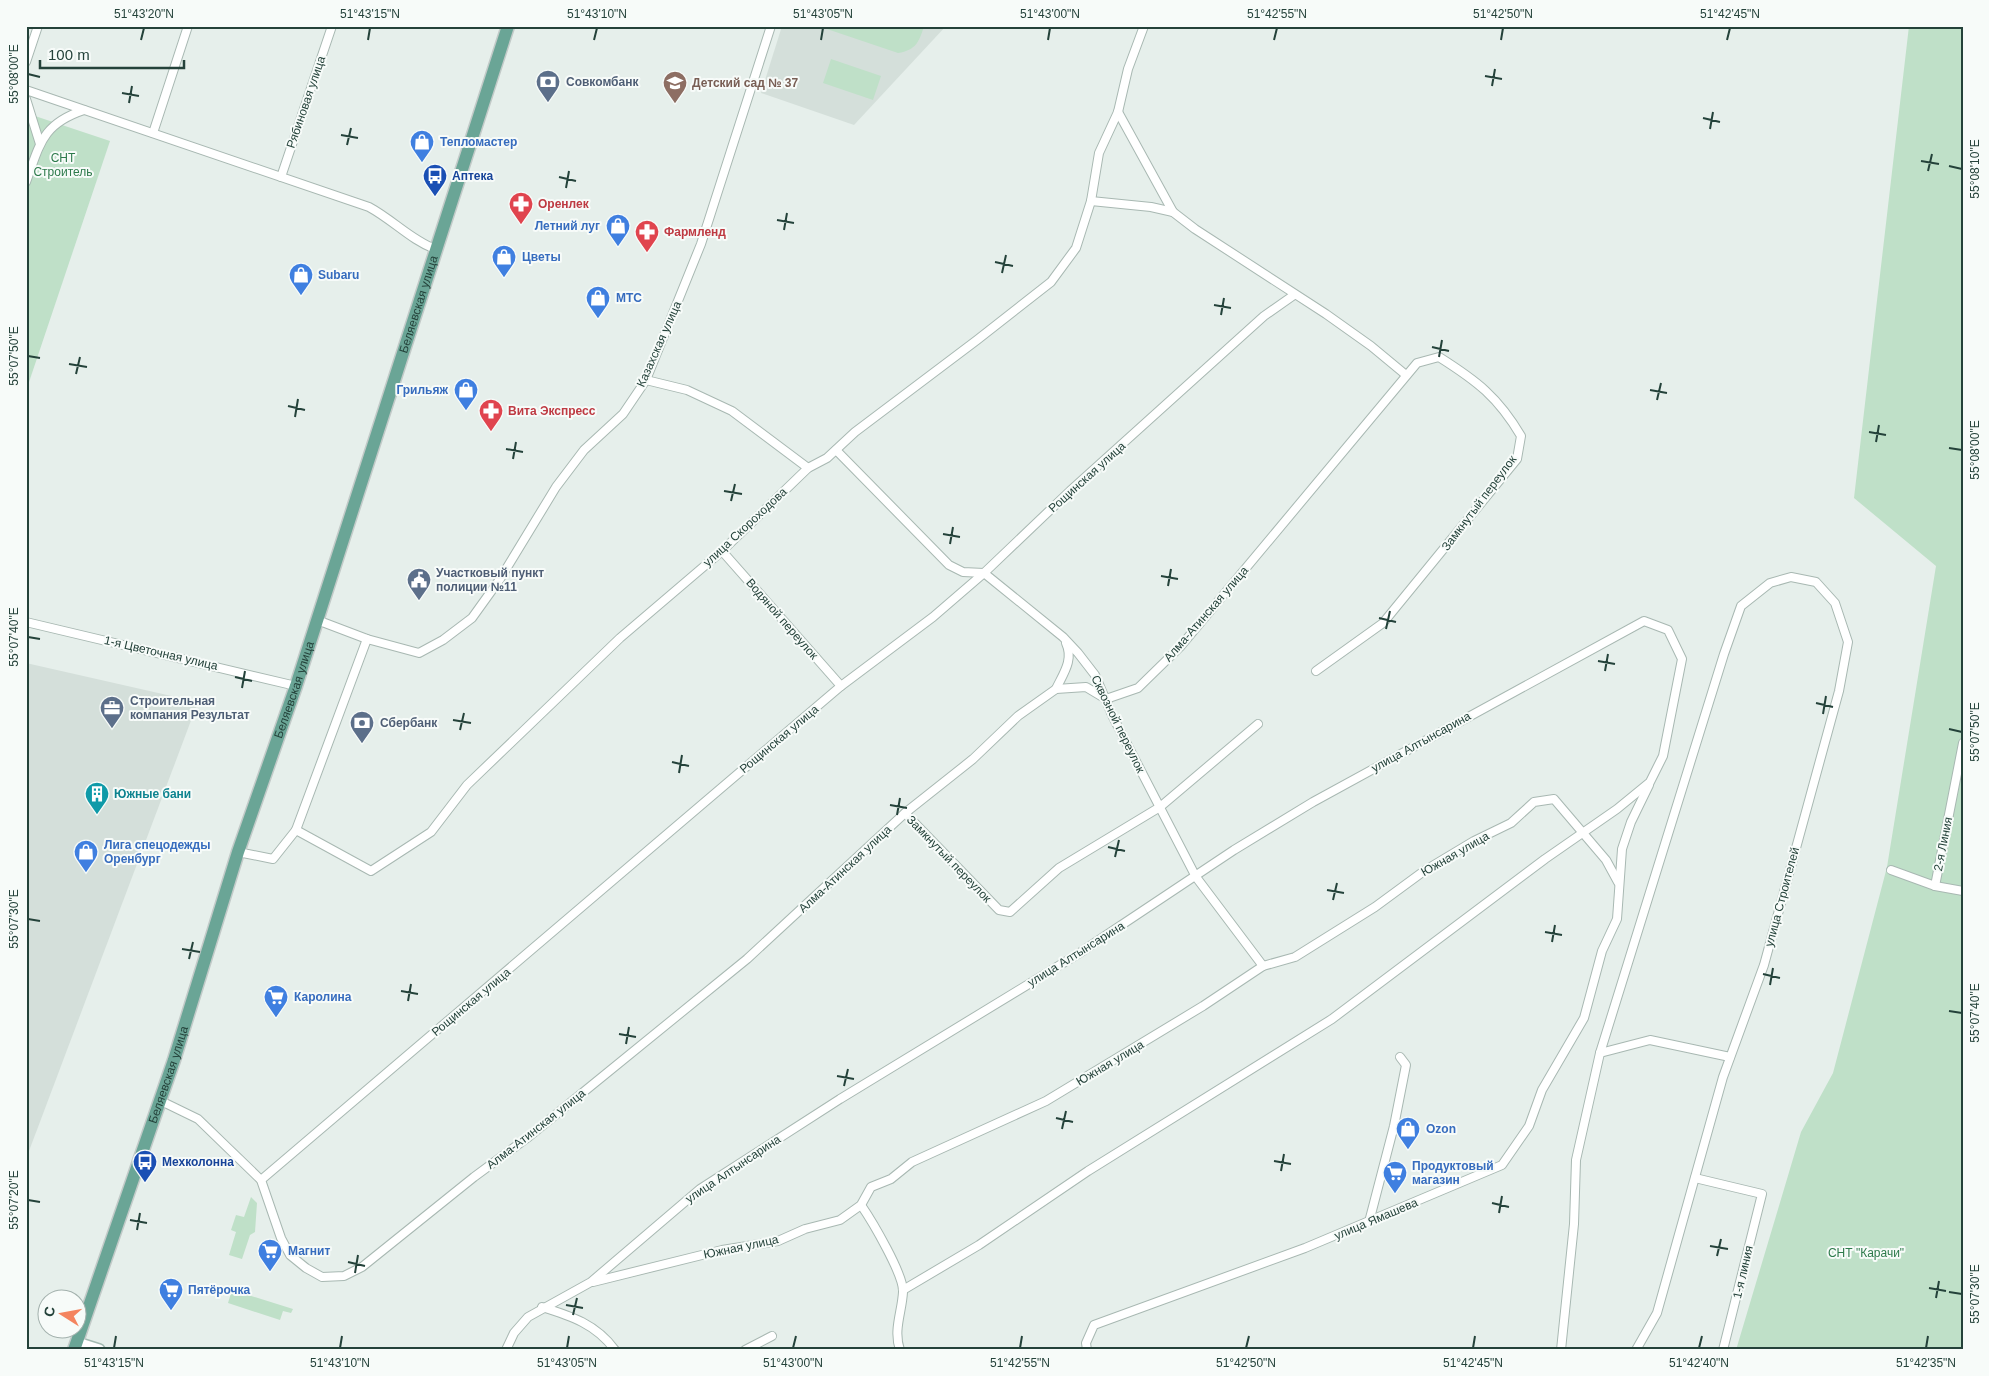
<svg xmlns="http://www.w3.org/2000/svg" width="1989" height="1376" font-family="Helvetica,sans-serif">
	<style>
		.built { fill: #d4dfda }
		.green { fill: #bfe0c8 }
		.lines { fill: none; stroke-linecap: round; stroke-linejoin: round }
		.street-casing { stroke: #a8b8b2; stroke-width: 10 }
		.secondary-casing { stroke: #a4bbb3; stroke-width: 14 }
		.primary-casing { stroke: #c2cac8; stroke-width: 15 }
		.street { stroke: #fff; stroke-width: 8 }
		.secondary { stroke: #fff; stroke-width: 11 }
		.primary { stroke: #6aa596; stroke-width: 12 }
		.ticks { fill: none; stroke: #24423a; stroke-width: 2 }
		.labels { text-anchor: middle; stroke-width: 4; stroke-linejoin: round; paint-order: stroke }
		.service-label { font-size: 12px; font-weight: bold; fill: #4e5e75; stroke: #f7fbf9; text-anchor: start }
		.education-label { font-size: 12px; font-weight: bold; fill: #785e54; stroke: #f7fbf9; text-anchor: start }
		.street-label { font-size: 12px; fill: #24423a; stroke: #f7fbf9 }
		.shop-label { font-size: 12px; font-weight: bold; fill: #366cbe; stroke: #f7fbf9; text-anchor: start }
		.park-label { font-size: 12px; fill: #2d7a4b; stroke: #f7fbf9 }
		.transit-label { font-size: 12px; font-weight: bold; fill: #164399; stroke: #f7fbf9; text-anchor: start }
		.health-label { font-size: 12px; font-weight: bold; fill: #be3a42; stroke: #f7fbf9; text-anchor: start }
		.culture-label { font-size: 12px; font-weight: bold; fill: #0d838f; stroke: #f7fbf9; text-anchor: start }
		.neatline { fill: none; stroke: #24423a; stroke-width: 2 }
		.ticks-label { font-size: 12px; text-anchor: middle; fill: #24423a }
	</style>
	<rect width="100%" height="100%" fill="#e6efeb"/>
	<g class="built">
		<path d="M782,26H946L854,125L761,93Z"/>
		<path d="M26,663L198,702L26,1159Z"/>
	</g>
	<g class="green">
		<path d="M818,26H924C919,42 916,50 898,53Z"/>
		<path d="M1909,26H1963V1350H1736L1801,1132L1833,1073L1887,867L1936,566L1854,498Z"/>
		<path d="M831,59L881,76L873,100L823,83Z"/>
		<path d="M26,113L110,141L26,391Z"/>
		<path d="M251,1197L257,1203L255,1232L250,1235L242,1259L229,1255L236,1232L231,1230L236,1215L244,1217Z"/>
		<path d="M232,1290L293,1309L291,1313L283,1311L280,1320L228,1303Z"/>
	</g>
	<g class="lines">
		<defs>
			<g id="street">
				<path d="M26,62L38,26"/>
				<path d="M26,90L369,207C393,220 411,240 435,249"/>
				<path d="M26,99L40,144"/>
				<path d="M1118,112L1173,212"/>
				<path d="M153,133L188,26"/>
				<path d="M281,177L332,26"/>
				<path d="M26,182C40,144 42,124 84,110"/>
				<path d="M1091,201L1151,207L1173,212L1195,229L1326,314L1371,346L1406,375"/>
				<path d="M646,380L687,390L732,411L808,468"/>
				<path d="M836,450L949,565L963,572L984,573L1063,637L1078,653L1095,675L1113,717L1196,877L1263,966"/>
				<path d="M722,551L841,686"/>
				<path d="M317,620L367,639L419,653L443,640L472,618L500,579L556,487L584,450L623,414L646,380L701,244L771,26"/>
				<path d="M26,622L296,686"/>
				<path d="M1056,689C1063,674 1074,660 1066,643"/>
				<path d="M905,813L999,910L1010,912L1059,868L1160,807L1258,724"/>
				<path d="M296,830L367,639"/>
				<path d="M238,852L273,859L296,830L371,871L431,832L467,785L620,638L722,551L808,468L827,458L855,432L977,340L1051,282L1076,248L1091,201L1099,153L1118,112L1128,69L1144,26"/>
				<path d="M1891,870L1935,886L1963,891"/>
				<path d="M1935,886L1963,743"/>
				<path d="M1600,1053L1650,1040L1730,1057"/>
				<path d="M161,1101L198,1119L261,1180L281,1238L290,1255L306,1268L322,1277L344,1276L362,1267L474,1177L527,1138L747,959L905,813L973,759L1018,716L1056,689L1086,687L1106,699L1138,688L1180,647L1417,363L1439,357C1477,381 1498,397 1521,436L1517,459L1383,623L1316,671"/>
				<path d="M1695,1178L1762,1194L1723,1350"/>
				<path d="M261,1180L841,686L933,617L984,573L1070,491L1264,316L1294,295"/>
				<path d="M861,1205C872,1221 904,1275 903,1292C902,1312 893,1330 900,1350"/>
				<path d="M1369,1222L1394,1126L1406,1065L1400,1057"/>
				<path d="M593,1282L722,1250L778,1241L805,1229L840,1220L861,1205L871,1187L891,1179L912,1162L1046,1101L1203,1006L1263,966L1295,957L1375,907L1424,871L1474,841L1511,823L1534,802L1554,799L1606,860L1618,882"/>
				<path d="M542,1307C571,1316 596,1324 615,1350"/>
				<path d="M506,1350L514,1333L528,1317L591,1282L700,1189L840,1099L1078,954L1234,850L1313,802L1644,621L1668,630L1682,659L1663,756L1650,782L1617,809L1545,859L1332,1019L1088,1171L979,1245L903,1290"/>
				<path d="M745,1350L772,1336"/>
				<path d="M1087,1350L1086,1343L1094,1325L1305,1248L1502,1165L1529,1126L1542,1090L1584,1018L1602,951L1617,919L1622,849L1631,822L1649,785"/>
				<path d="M1561,1350L1574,1224L1576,1160L1600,1053L1724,654L1741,606L1770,583L1791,577L1816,582L1835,603L1848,642L1839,691L1764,965L1723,1077L1657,1313L1636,1350"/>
			</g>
			<path id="secondary" d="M77,1343L99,1350"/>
			<g id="primary">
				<path id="s1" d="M74,1350L174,1060L238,852L296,686L508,26"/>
			</g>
		</defs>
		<use href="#street" class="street-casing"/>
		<use href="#secondary" class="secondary-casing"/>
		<use href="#primary" class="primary-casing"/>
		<use href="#street" class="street"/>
		<use href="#secondary" class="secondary"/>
		<use href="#primary" class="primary"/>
	</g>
	<path class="ticks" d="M141,40L144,28M368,40L370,28M594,40L597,28M821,40L823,28M1048,40L1050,28M1274,40L1277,28M1501,40L1503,28M1727,40L1730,28M28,74L40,77M1485,76L1502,79M1492,86L1495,69M122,93L139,96M129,103L132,86M1703,118L1720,122M1710,129L1713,112M341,135L358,138M347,145L351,128M1921,161L1939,164M1949,166L1962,169M1928,171L1932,154M559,177L576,181M566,188L569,171M777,220L794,223M784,230L787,213M995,262L1013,266M1002,273L1006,255M1214,305L1231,308M1221,315L1224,298M1432,347L1449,351M28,356L40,358M1439,357L1442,340M69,364L87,367M76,374L80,357M1650,390L1667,393M1657,400L1661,383M288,406L305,410M295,417L298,399M1869,432L1886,435M1876,442L1879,425M1949,448L1962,450M506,449L523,452M513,459L516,442M724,491L742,494M731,501L735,484M943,534L960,537M950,544L953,527M1161,576L1178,579M1168,586L1171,569M1379,618L1396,622M1386,629L1390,611M28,637L40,639M1598,661L1615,664M1605,671L1608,654M235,677L252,681M242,688L245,671M1816,703L1833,707M1823,714L1826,696M453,720L471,723M1949,729L1962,732M460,730L464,713M672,762L689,766M679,773L682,755M890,805L907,808M897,815L900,798M1108,847L1125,851M1115,857L1119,840M1327,890L1344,893M1333,900L1337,883M28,919L40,921M1545,932L1562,935M1552,942L1555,925M182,949L200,952M189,959L193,942M1763,974L1780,978M1770,985L1773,968M401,991L418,994M408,1001L411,984M1949,1011L1962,1013M619,1034L636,1037M626,1044L629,1027M837,1076L854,1079M844,1086L848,1069M1056,1118L1073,1122M1062,1129L1066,1111M1274,1161L1291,1164M1281,1171L1284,1154M28,1200L40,1202M1492,1203L1509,1207M1499,1213L1502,1196M130,1220L147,1223M137,1230L140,1213M1710,1246L1728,1249M1717,1256L1721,1239M348,1262L365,1266M355,1273L358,1255M1929,1288L1946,1291M1949,1292L1962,1294M1936,1298L1939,1281M566,1305L583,1308M573,1315L577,1298M114,1348L116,1336M340,1348L342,1336M567,1348L569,1336M793,1348L796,1336M1020,1348L1022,1336M1246,1348L1249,1336M1473,1348L1475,1336M1699,1348L1702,1336M1926,1348L1928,1336"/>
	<defs>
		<symbol id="bank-pin" viewBox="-11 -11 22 30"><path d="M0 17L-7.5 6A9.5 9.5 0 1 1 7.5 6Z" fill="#5c6f8a" stroke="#f7fbf9"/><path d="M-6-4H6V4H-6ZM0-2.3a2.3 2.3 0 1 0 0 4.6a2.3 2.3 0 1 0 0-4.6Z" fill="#fff"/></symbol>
		<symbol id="school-pin" viewBox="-11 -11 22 30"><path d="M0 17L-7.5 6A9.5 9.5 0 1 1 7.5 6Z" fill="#8d6e63" stroke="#f7fbf9"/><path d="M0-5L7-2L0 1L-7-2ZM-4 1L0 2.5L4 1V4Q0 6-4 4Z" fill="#fff"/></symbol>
		<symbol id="shop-pin" viewBox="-11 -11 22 30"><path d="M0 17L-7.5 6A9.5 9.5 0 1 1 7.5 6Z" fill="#3f7fe0" stroke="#f7fbf9"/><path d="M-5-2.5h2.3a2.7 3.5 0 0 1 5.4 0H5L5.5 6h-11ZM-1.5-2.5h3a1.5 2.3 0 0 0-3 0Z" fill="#fff"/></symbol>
		<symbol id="bus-pin" viewBox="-11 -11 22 30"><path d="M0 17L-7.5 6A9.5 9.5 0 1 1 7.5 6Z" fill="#1a4fb4" stroke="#f7fbf9"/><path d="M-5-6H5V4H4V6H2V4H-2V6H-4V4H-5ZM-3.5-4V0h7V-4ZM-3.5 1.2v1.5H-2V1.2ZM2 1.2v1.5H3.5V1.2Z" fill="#fff"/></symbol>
		<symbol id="pharmacy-pin" viewBox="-11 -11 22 30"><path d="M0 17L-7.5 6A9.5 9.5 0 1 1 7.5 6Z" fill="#e0444e" stroke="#f7fbf9"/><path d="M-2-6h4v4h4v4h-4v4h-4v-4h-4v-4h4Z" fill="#fff"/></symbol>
		<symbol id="civic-pin" viewBox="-11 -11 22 30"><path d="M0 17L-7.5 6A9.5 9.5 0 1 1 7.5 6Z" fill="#5c6f8a" stroke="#f7fbf9"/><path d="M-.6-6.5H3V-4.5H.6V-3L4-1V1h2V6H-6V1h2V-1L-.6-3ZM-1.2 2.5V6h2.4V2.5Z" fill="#fff"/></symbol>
		<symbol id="office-pin" viewBox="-11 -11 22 30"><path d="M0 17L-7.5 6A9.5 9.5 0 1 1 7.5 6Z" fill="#5c6f8a" stroke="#f7fbf9"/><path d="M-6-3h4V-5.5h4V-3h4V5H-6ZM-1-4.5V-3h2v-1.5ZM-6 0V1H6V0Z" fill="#fff"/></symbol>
		<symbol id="building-pin" viewBox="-11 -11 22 30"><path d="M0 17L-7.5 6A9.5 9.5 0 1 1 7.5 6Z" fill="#0f9aa8" stroke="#f7fbf9"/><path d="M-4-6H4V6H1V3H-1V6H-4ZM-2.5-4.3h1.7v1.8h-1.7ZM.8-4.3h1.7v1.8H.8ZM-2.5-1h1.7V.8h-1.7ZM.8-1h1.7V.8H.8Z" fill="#fff"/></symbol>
		<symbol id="supermarket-pin" viewBox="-11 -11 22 30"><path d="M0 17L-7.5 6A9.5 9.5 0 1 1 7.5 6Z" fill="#3f7fe0" stroke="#f7fbf9"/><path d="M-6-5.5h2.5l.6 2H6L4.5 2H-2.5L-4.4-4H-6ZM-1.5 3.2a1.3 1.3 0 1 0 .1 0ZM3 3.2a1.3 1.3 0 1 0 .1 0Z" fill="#fff"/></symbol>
	</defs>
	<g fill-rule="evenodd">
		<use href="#bank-pin" x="534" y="68" width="28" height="38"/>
		<use href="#school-pin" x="661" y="69" width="28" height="38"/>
		<use href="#shop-pin" x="408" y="128" width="28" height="38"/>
		<use href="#bus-pin" x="421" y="162" width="28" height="38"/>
		<use href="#pharmacy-pin" x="507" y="190" width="28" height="38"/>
		<use href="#shop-pin" x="604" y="212" width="28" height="38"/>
		<use href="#pharmacy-pin" x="633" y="218" width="28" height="38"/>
		<use href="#shop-pin" x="490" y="243" width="28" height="38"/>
		<use href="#shop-pin" x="287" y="261" width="28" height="38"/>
		<use href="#shop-pin" x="584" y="284" width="28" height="38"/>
		<use href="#shop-pin" x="452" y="376" width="28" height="38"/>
		<use href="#pharmacy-pin" x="477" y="397" width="28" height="38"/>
		<use href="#civic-pin" x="405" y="566" width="28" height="38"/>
		<use href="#office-pin" x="98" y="694" width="28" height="38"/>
		<use href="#bank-pin" x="348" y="709" width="28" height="38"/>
		<use href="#building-pin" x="83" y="780" width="28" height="38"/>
		<use href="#shop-pin" x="72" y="838" width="28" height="38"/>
		<use href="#supermarket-pin" x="262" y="983" width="28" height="38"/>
		<use href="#shop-pin" x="1394" y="1115" width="28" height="38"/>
		<use href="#bus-pin" x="131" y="1148" width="28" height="38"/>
		<use href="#supermarket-pin" x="1381" y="1159" width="28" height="38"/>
		<use href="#supermarket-pin" x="256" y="1237" width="28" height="38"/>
		<use href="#supermarket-pin" x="157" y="1276" width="28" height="38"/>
	</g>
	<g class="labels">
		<g class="service-label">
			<text x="566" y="86">Совкомбанк</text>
			<text x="436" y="577">Участковый пункт<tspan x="436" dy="14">полиции №11</tspan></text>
			<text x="130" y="705">Строительная<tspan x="130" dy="14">компания Результат</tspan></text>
			<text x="380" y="727">Сбербанк</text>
		</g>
		<g class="education-label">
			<text x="692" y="87">Детский сад № 37</text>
		</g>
		<g class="street-label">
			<text transform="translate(306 102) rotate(-71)" y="4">Рябиновая улица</text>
			<text dy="4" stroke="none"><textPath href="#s1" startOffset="1101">Беляевская улица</textPath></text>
			<text transform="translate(659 344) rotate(-66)" y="4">Казахская улица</text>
			<text transform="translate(1087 477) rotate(-42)" y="4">Рощинская улица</text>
			<text transform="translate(1479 503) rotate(-53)" y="4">Замкнутый переулок</text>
			<text transform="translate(745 527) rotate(-43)" y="4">улица Скороходова</text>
			<text transform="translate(1206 614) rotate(-49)" y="4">Алма-Атинская улица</text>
			<text transform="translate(782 619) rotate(49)" y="4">Водяной переулок</text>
			<text transform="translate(161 653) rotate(13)" y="4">1-я Цветочная улица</text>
			<text dy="4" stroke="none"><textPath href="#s1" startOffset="696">Беляевская улица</textPath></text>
			<text transform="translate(1118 724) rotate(64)" y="4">Сквозной переулок</text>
			<text transform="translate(779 739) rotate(-40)" y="4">Рощинская улица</text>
			<text transform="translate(1421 742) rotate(-29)" y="4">улица Алтынсарина</text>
			<text transform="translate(1943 844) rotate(-79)" y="4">2-я Линия</text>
			<text transform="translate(1455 854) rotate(-30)" y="4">Южная улица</text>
			<text transform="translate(949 859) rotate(46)" y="4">Замкнутый переулок</text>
			<text transform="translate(845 869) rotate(-43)" y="4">Алма-Атинская улица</text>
			<text transform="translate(1782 897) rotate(-75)" y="4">улица Строителей</text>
			<text transform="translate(1076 954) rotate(-32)" y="4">улица Алтынсарина</text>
			<text transform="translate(471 1002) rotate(-40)" y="4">Рощинская улица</text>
			<text transform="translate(1110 1063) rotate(-31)" y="4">Южная улица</text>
			<text dy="4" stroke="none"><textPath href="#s1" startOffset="291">Беляевская улица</textPath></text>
			<text transform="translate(536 1129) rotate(-38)" y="4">Алма-Атинская улица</text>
			<text transform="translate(733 1169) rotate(-34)" y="4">улица Алтынсарина</text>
			<text transform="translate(1376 1219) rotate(-23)" y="4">улица Ямашева</text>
			<text transform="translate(741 1247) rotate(-12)" y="4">Южная улица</text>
			<text transform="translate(1743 1272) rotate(-77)" y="4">1-я линия</text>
		</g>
		<g class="shop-label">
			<text x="440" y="146">Тепломастер</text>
			<text x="600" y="230" text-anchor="end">Летний луг</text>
			<text x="522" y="261">Цветы</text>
			<text x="318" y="279">Subaru</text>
			<text x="616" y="302">МТС</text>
			<text x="448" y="394" text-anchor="end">Грильяж</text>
			<text x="104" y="849">Лига спецодежды<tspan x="104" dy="14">Оренбург</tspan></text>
			<text x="294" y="1001">Каролина</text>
			<text x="1426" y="1133">Ozon</text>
			<text x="1412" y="1170">Продуктовый<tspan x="1412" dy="14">магазин</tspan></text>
			<text x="288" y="1255">Магнит</text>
			<text x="188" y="1294">Пятёрочка</text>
		</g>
		<g class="park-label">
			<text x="63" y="162">СНТ<tspan x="63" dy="14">Строитель</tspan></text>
			<text x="1866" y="1257">СНТ "Карачи"</text>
		</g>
		<g class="transit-label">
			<text x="452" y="180">Аптека</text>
			<text x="162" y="1166">Мехколонна</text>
		</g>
		<g class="health-label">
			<text x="538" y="208">Оренлек</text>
			<text x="664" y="236">Фармленд</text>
			<text x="508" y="415">Вита Экспресс</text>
		</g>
		<g class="culture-label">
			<text x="114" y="798">Южные бани</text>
		</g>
	</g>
	<rect width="1989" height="1376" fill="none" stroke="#f7fbf9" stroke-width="55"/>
	<g transform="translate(62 1314) rotate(281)"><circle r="24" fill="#f7fbf9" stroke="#a3b1ad"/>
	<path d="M0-4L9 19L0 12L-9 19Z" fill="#f4845f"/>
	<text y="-8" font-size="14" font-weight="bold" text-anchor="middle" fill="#24423a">С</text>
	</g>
	<path d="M40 60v8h144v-8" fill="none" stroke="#24423a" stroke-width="2.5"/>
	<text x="48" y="60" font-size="15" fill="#24423a" stroke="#f7fbf9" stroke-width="4" paint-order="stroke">100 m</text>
	<rect x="28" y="28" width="1934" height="1320" class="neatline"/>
	<g class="ticks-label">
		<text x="144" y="18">51°43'20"N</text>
		<text x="370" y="18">51°43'15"N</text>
		<text x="597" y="18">51°43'10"N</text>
		<text x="823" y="18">51°43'05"N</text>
		<text x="1050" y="18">51°43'00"N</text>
		<text x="1277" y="18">51°42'55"N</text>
		<text x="1503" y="18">51°42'50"N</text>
		<text x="1730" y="18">51°42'45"N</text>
		<text transform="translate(14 74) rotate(-90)" y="4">55°08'00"E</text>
		<text transform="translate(1975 169) rotate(-90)" y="4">55°08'10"E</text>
		<text transform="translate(14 356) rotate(-90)" y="4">55°07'50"E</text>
		<text transform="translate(1975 450) rotate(-90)" y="4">55°08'00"E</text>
		<text transform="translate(14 637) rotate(-90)" y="4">55°07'40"E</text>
		<text transform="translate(1975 732) rotate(-90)" y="4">55°07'50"E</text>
		<text transform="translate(14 919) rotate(-90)" y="4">55°07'30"E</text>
		<text transform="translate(1975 1013) rotate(-90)" y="4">55°07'40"E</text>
		<text transform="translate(14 1200) rotate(-90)" y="4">55°07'20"E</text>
		<text transform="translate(1975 1294) rotate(-90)" y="4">55°07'30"E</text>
		<text x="114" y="1367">51°43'15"N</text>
		<text x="340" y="1367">51°43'10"N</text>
		<text x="567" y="1367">51°43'05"N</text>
		<text x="793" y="1367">51°43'00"N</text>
		<text x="1020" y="1367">51°42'55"N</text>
		<text x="1246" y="1367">51°42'50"N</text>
		<text x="1473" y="1367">51°42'45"N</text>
		<text x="1699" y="1367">51°42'40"N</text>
		<text x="1926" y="1367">51°42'35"N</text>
	</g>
</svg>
